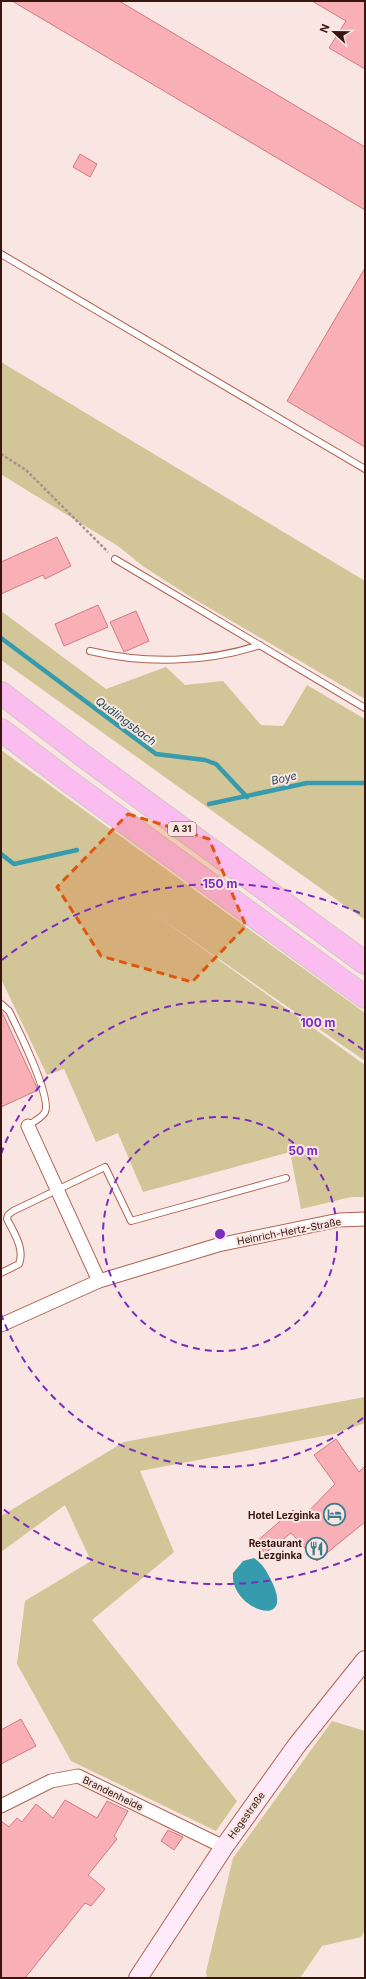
<svg xmlns="http://www.w3.org/2000/svg" width="366" height="1979" font-family="Inter,sans-serif">
	<style>
		.green { fill: #d2c597 }
		.water { fill: #379bae }
		.lines { fill: none; stroke-linecap: round; stroke-linejoin: round }
		.stream { stroke: #379bae; stroke-width: 4.5 }
		.building { fill: #f8afb6; stroke: #d17a84 }
		.lane-casing { stroke: #b16150; stroke-width: 8 }
		.street-casing { stroke: #b16150; stroke-width: 15 }
		.secondary-casing { stroke: #b16150; stroke-width: 20 }
		.highway-casing { stroke: #cfc7c5; stroke-width: 24 }
		.path { stroke: #aa918c; stroke-width: 2.5; stroke-dasharray: 3 2; stroke-linecap: butt }
		.lane { stroke: #fff; stroke-width: 6 }
		.street { stroke: #fff; stroke-width: 13 }
		.secondary { stroke: #feebfa; stroke-width: 18 }
		.highway { stroke: #fbbdf0; stroke-width: 22 }
		.marked { fill: #df560c; fill-opacity: 0.2; stroke: #df560c; stroke-width: 3; stroke-dasharray: 8 5; stroke-linejoin: round }
		.ring { fill: none; stroke: #7b2cbf; stroke-width: 2; stroke-dasharray: 7 5 }
		.labels { text-anchor: middle; stroke-width: 4; stroke-linejoin: round; paint-order: stroke }
		.shield { fill: #f9e6e2; stroke: #71544e; stroke-width: 1 }
		.shield-label { font-size: 9px; font-weight: bold; fill: #37160f }
		.street-label { font-size: 10px; fill: #37160f; stroke: #f9e6e2 }
		.poi-label { font-size: 10px; font-weight: bold; fill: #37160f; stroke: #f9e6e2; text-anchor: end }
		.water-label { font-size: 11px; font-style: italic; fill: #1d4851; stroke: #f9e6e2 }
		.centre { fill: #7b2cbf; stroke: #f9e6e2; stroke-width: 2 }
		.ring-label { font-size: 12px; text-anchor: middle; font-weight: bold; fill: #7b2cbf; stroke: #f9e6e2; stroke-width: 4; stroke-linejoin: round; paint-order: stroke }
	</style>
	<rect width="100%" height="100%" fill="#f9e6e2"/>
	<g class="green">
		<path d="M1,362L365,581V699L194,599L144,567L118,546L2,475L1,476Z"/>
		<path d="M1,611L106,689L166,667L185,685L223,681L261,725L283,726L307,685L365,719V920L1,660Z"/>
		<path d="M1,750L365,1013V1061L156,915L365,1065V1197H351L301,1209L290,1152L143,1192L118,1133L96,1142L64,1069L47,1075L1,979Z"/>
		<path d="M365,1397V1423L334,1434L140,1471L174,1552L92,1620L237,1801L216,1831L71,1761L17,1664L25,1601L91,1561L65,1505L1,1552V1516L124,1442Z"/>
		<path d="M332,1721L365,1731V1930L361,1937L322,1946L300,1978H207L206,1972L233,1858Z"/>
	</g>
	<path class="water" d="M254,1558C263,1564 267,1572 272,1582C296,1632 229,1609 233,1573L243,1561Z"/>
	<g class="lines">
		<g class="stream">
			<path d="M1,638L156,754L205,760L216,764L247,797"/>
			<path d="M209,804L307,783H365"/>
			<path d="M1,854L14,864L77,850"/>
		</g>
	</g>
	<g class="building">
		<path d="M12,1H119L365,147V210Z"/>
		<path d="M312,1H365V69L329,48L346,21Z"/>
		<path d="M80,154L97,164L90,177L73,167Z"/>
		<path d="M365,268V447L287,401Z"/>
		<path d="M57,537L71,566L45,579L43,575L1,594V562Z"/>
		<path d="M98,605L108,627L64,646L55,624Z"/>
		<path d="M136,611L149,641L124,652L110,622Z"/>
		<path d="M1,1010L38,1090L1,1107Z"/>
		<path d="M336,1439L359,1472L365,1466V1522L317,1561L291,1533L265,1553L256,1542L293,1510L300,1520L335,1484L314,1455Z"/>
		<path d="M21,1719L36,1746L1,1764V1730Z"/>
		<path d="M65,1800L97,1818L107,1801L128,1811L114,1836L117,1839L88,1875L105,1889L91,1906L85,1903L25,1978H1V1821L9,1827L17,1818L22,1822L36,1804L53,1818Z"/>
		<path d="M168,1830L183,1837L174,1850L161,1841Z"/>
	</g>
	<g class="lines">
		<defs>
			<g id="lane">
				<path d="M1,254L365,469"/>
				<path d="M115,559L365,708"/>
				<path d="M90,651C145,664 206,663 260,645"/>
				<path d="M1,1004L9,1011C17,1027 52,1098 45,1112C43,1117 33,1122 28,1126"/>
				<path d="M1,1273L19,1264C25,1249 14,1233 7,1219L8,1215L13,1211L105,1167L131,1221L286,1178"/>
			</g>
			<g id="street">
				<path d="M28,1126L99,1281"/>
				<path d="M1,1325L99,1281L218,1245L339,1220L365,1219"/>
				<path d="M1,1806L51,1781L78,1776L224,1847"/>
			</g>
			<path id="secondary" d="M138,1978L224,1847L297,1745L365,1660"/>
			<g id="highway">
				<path d="M1,693L86,758L365,963"/>
				<path d="M1,730L67,780L365,997"/>
			</g>
		</defs>
		<use href="#lane" class="lane-casing"/>
		<use href="#street" class="street-casing"/>
		<use href="#secondary" class="secondary-casing"/>
		<use href="#highway" class="highway-casing"/>
		<path class="path" d="M1,454L26,470L108,552"/>
		<use href="#lane" class="lane"/>
		<use href="#street" class="street"/>
		<use href="#secondary" class="secondary"/>
		<use href="#highway" class="highway"/>
	</g>
	<path class="marked" d="M128,814L209,839L246,926L192,982L101,956L57,887Z"/>
	<g class="ring">
		<circle cx="220" cy="1234" r="117"/>
		<path d="M363 1418A233 233 0 0 1 1 1314M1 1154A233 233 0 0 1 363 1050"/>
		<path d="M362 1554A350 350 0 0 1 2 1508M2 960A350 350 0 0 1 362 914"/>
	</g>
	<defs>
		<symbol id="hotel-ring" viewBox="-11 -11 22 22"><circle r="9.5" fill="#f9e6e2" stroke="#397d8b" stroke-width="1.5"/><path d="M-6-4.5h1.5V1H6V5H4.5V3h-9V5H-6ZM-4 0a1.8 1.8 0 1 1 3.6 0ZM.5 0V-2.5h3Q6-2.5 6 0Z" fill="#397d8b"/></symbol>
		<symbol id="restaurant-ring" viewBox="-11 -11 22 22"><circle r="9.5" fill="#f9e6e2" stroke="#397d8b" stroke-width="1.5"/><path d="M-5-6h1v4h1v-4h1v4h1v-4h1v5L-1.5 .5V6h-2V.5L-5-1ZM5-6V6H3V1.5H1.5Q1.5-4 5-6Z" fill="#397d8b"/></symbol>
	</defs>
	<g fill-rule="evenodd">
		<use href="#hotel-ring" x="322" y="1502" width="25" height="25"/>
		<use href="#restaurant-ring" x="304" y="1536" width="25" height="25"/>
	</g>
	<g class="labels">
		<rect class="shield" x="168" y="822" width="28" height="14" rx="3"/>
		<g class="shield-label">
			<text x="182" y="832">A 31</text>
		</g>
		<g class="street-label">
			<text transform="translate(289 1231) rotate(-11)" y="4">Heinrich-Hertz-Straße</text>
			<text transform="translate(113 1793) rotate(26)" y="4">Brandenheide</text>
			<text transform="translate(246 1815) rotate(-54)" y="4">Hegestraße</text>
		</g>
		<g class="poi-label">
			<text x="320" y="1519">Hotel Lezginka</text>
			<text x="302" y="1547">Restaurant<tspan x="302" dy="12">Lezginka</tspan></text>
		</g>
		<g class="water-label">
			<text transform="translate(126 721) rotate(37)" y="4">Quälingsbach</text>
			<text transform="translate(284 778) rotate(-13)" y="4">Boye</text>
		</g>
	</g>
	<circle cx="220" cy="1234" r="6" class="centre"/>
	<g class="ring-label">
		<text x="220" y="888">150 m</text>
		<text x="318" y="1027">100 m</text>
		<text x="303" y="1155">50 m</text>
	</g>
	<rect width="366" height="1979" fill="none" stroke="#37160f" stroke-width="4"/>
	<g transform="translate(334 32) rotate(292)" stroke="#f9e6e2" stroke-width="3" paint-order="stroke">
	<path d="M0-3L7 15L0 10L-7 15Z" fill="#37160f"/>
	<text y="-6" font-size="11" font-weight="bold" text-anchor="middle" fill="#37160f">N</text>
	</g>
</svg>
